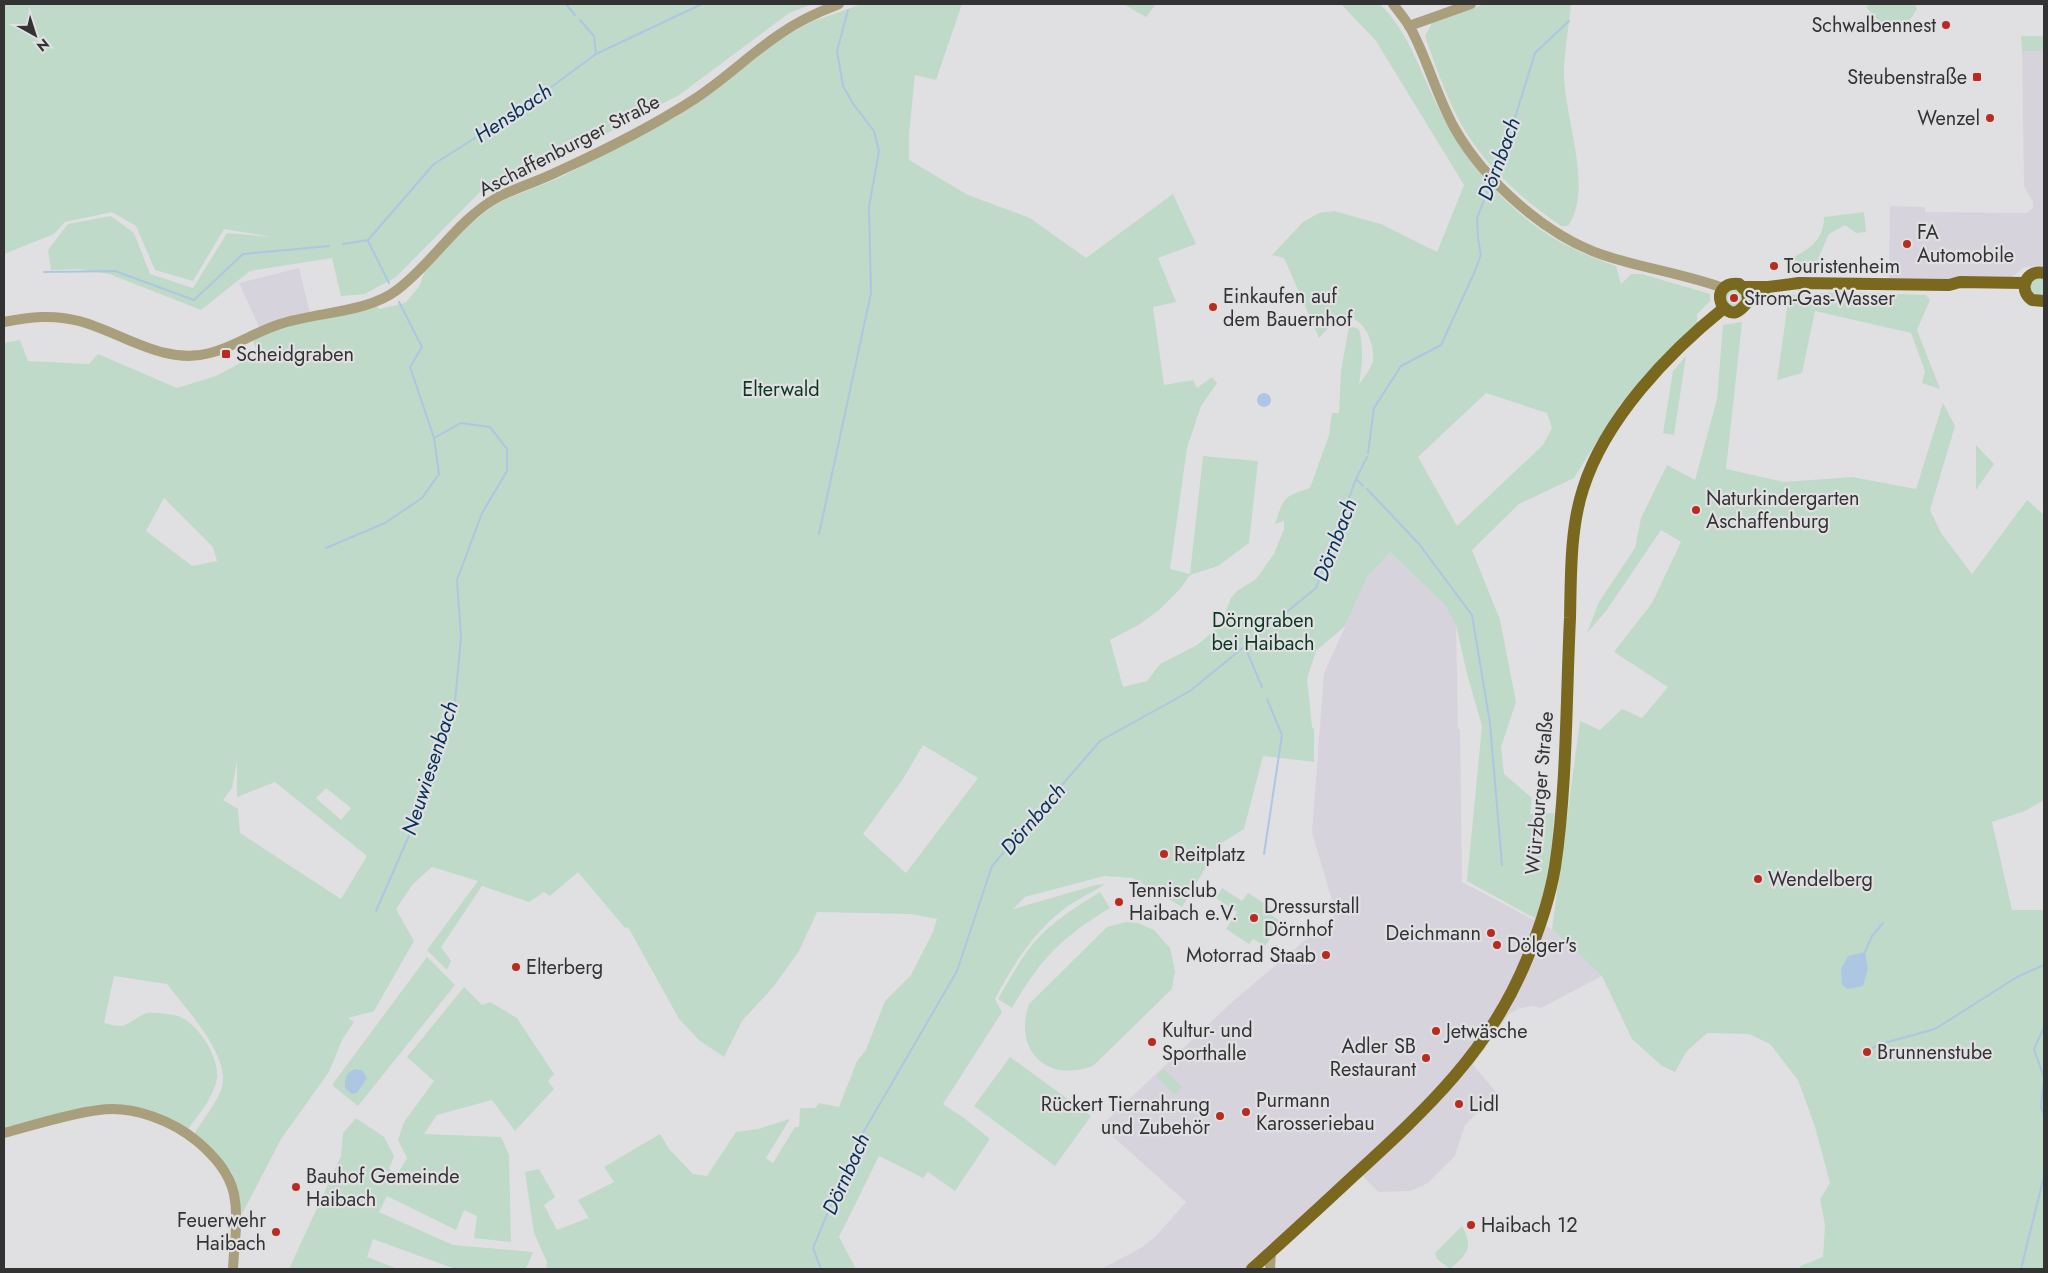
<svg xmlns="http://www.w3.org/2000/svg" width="2048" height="1273" font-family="Jost,sans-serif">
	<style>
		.built { fill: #d6d3dd }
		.green { fill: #bfdac8; fill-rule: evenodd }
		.water { fill: #adc7e3 }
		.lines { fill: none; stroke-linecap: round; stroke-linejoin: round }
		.stream { stroke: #adc7e3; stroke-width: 2 }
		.minor { stroke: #a99f7d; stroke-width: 10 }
		.major { stroke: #7b681f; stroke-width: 12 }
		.poi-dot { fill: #b92b1f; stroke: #e0e0e3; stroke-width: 2 }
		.labels { text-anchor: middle; stroke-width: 4.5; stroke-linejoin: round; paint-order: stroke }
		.poi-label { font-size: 20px; fill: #333334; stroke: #e0e0e3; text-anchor: start }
		.street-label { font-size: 20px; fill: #333334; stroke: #e0e0e3 }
		.park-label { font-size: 20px; fill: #0c3720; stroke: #e0e0e3 }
		.water-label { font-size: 21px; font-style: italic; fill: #083156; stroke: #e0e0e3 }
	</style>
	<rect width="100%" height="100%" fill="#e0e0e3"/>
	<g class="built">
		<path d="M2022,51H2044V266L2024,267L2010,279L1889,280L1890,206L1925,207V212L2027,213L2033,208V202L2024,187Z"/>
		<path d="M299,268L311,317L261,331L239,283Z"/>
		<path d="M1390,552L1444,604L1456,625L1458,729H1460L1462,882L1553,930L1602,976L1541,1008L1533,1006L1520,1008L1509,1014L1473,1065L1497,1093L1465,1125L1455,1156L1428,1183L1418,1188L1409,1191L1378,1192L1359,1172L1252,1269H1101L1141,1248L1155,1237L1186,1202L1101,1126L1231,1003L1336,914L1312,832L1324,673L1368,576Z"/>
	</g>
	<g class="green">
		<path d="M4,4H813L789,13L679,95L576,150L479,193L396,277L365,294L341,296L332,258L250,271L201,310L109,274L79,269L51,270L48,250L68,224L111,216L134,233L150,274L193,288L227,233L272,237L224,229L193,281L155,270L136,226L112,212L65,222L54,234L4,254Z"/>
		<path d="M862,4H962L936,80L915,75L909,133V160L968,195L1030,218L1086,258L1173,194L1196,244L1158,258L1176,302L1153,307L1164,385L1193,380L1197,388L1212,377L1217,383L1201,406L1187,448L1170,569L1190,574L1203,456L1258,461L1249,543L1218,566L1190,575L1181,588L1159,610L1140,624L1110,640L1123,687L1147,681L1160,664L1197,645L1220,626L1231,598L1237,591L1256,579L1274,554L1284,529V521L1275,524C1284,497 1283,497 1310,488L1329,435L1332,413H1339L1341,371L1349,326L1359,329C1364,349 1362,365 1359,384C1363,379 1369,371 1372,364C1378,348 1362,308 1340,320C1332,323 1325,332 1319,338L1284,258L1272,255L1303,222L1319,213L1334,211L1381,224L1437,252L1464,185L1376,41L1341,4H1380C1411,35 1421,75 1441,113C1468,167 1518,223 1574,249C1588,256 1602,261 1616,266L1621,284L1631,274H1642L1710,294V301L1697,314V323L1619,406L1574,478L1519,504L1472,550L1500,620L1516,702L1501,747L1504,774L1532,798L1530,814L1554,813L1550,870L1536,919L1467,881L1482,726L1467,674L1456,625L1444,604L1390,552L1368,576L1345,626L1316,651L1307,679L1312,727L1314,729V762L1263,756L1244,829L1220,844L1182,907L1133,878L1104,876L1025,897L1013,909L1096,885L1105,884C1093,892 1080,898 1068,906C1035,930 1013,964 995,999L1002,1012L943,1104L964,1118L990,1139L955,1191L928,1172L923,1178L879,1156L839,1237L856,1269H546L547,1262L534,1233L525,1172L539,1169L555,1197L544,1205L557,1230L588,1218L590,1220L578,1200L614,1182L604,1167L660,1134L670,1150L693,1174L707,1176L736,1132L758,1129L790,1119L766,1158L773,1163L795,1127H799L800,1108H815L819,1103L839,1107L857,1061L866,1050L885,1001L911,975L933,932L937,919L911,914L817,912L799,951L774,986L742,1021L724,1057L700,1041L679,1019L628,927L625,928L578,872L550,896L544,892L529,902L482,886L441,947L451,961L447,970L427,950L478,881L432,867L413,884L396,909L414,941L374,1011L348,1018L354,1022L342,1040L329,1072L281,1139L242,1214L232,1173L218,1155L194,1134C202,1121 218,1101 222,1087C230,1055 186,1009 167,984L114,976L104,1023C109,1024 115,1026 120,1026C129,1026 138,1015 147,1013C155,1012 171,1014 178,1016C198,1023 220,1058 217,1079C213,1098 200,1113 188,1129L131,1107L4,1130V343L20,340L28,361L89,364L98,354L177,388L216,376L257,354L252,336L261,331L374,305L380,309L405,303L419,287L425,271L462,230L497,203L561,177L676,117L781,39L811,22ZM1486,393L1547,413L1552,428L1543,445L1457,526L1418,457ZM164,498L213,547L217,561L192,566L146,531ZM923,745L978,778L906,873L863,834L903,779ZM237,761V797L275,782L367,856L341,899L240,833L238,809L223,800L232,788ZM326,788L351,808L341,820L316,798Z"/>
		<path d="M1123,4H1156L1146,17Z"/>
		<path d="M1485,4H1571C1569,25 1565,47 1564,68C1562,113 1595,188 1568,226H1561C1515,194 1474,156 1451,104C1441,82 1433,59 1425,36L1432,23Z"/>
		<path d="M1871,4H1915L1917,9C1909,23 1902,27 1887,30L1866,7Z"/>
		<path d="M2021,36H2044V51H2022Z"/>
		<path d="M1864,212L1866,232L1856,233L1845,225L1829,234L1812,272H1786L1791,259C1808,249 1824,241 1824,217Z"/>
		<path d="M2044,278V296L2032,295L2030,282L2032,279Z"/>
		<path d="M1734,288L1744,296L1738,307L1728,306L1725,294Z"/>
		<path d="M1839,292L1926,295L1930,300L1917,330L1940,389L1922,383L1925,371L1911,333L1815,311L1802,373L1777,380L1789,295Z"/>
		<path d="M1742,322L1726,469L1784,482L1852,477L1916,489L1943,403L1955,426L1930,510L1941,533L1972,574L2027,500L2044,515V800L2025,811L1992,822L2012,910H2044V1269H1801L1800,1266L1823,1257L1825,1225L1820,1199L1830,1183L1815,1127L1798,1080L1770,1044L1749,1034L1707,1033L1686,1052L1675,1072L1662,1066L1632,1039L1602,976L1552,929L1580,721L1600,730L1622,709L1642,718L1668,687L1614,652L1652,603L1681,542L1661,530L1606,611L1587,633L1599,602L1635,548L1641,518L1667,465L1695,480L1717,399L1723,325Z"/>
		<path d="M1686,356L1674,435L1663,433L1673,371Z"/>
		<path d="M1976,445L1994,464L1976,490Z"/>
		<path d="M1222,888L1242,901L1248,893L1272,908L1269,913L1281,922L1265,946L1253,939L1249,944L1226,929L1237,912L1216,898Z"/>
		<path d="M1100,892L1110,908C1061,938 1041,958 1012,1008L998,999C1011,977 1023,953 1041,935C1058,918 1079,905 1100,892Z"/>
		<path d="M1126,922L1138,923L1154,930L1170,948L1175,971L1172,989L1093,1066C1047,1083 1013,1051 1029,1004L1107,927Z"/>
		<path d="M427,957L455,985L358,1106L332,1085Z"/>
		<path d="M464,987L482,1005L490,1002L517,1018L554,1074L548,1081L554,1089L515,1131L492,1100L437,1115L424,1134L501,1137L509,1155L511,1242L474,1238L477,1216L464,1210L456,1230L387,1196L379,1212L453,1245L533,1252L526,1269H455L373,1239L367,1257L398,1269H289L341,1156L343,1133L356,1118L384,1137L394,1156L389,1169L398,1173L407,1158L398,1140L404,1122L434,1081L407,1057Z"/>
		<path d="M1010,1057L1091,1116L1055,1166L974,1106Z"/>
		<path d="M1164,1069L1182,1087L1174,1095L1156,1076Z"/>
		<path d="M1462,1226C1474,1248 1467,1254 1450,1269L1437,1259L1435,1253Z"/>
	</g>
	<g class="water">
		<circle cx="1264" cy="400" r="7"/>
		<path d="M1865,952L1868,969L1863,986L1848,989L1842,985L1841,969L1848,956Z"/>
		<path d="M357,1069L363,1071L367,1078L357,1093L352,1094L345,1088C344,1079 347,1070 357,1069Z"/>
	</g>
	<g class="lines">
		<g class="stream">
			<path d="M566,4L575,15"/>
			<path d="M580,20L594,36L596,54"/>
			<path d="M1494,176L1509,137L1535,53L1569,21"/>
			<path d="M368,241L389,283"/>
			<path d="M343,244L368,240L434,164L527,105L596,54L702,4"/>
			<path d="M44,272L115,271L194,300L243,254L329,246"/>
			<path d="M1368,453L1374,408L1401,366L1441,345L1475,271L1481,255L1478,239L1477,218L1491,182"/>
			<path d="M1356,479L1363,486"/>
			<path d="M1367,489L1419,544L1472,615L1490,723L1502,865"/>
			<path d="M819,534L871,293L869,207L879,151L874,131L854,105L843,86L837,51L848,10"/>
			<path d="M326,548L385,523L422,498L439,474L434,438"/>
			<path d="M1245,647L1262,687"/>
			<path d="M1264,854L1282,735L1267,699"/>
			<path d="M376,911L411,831L454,713L461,637L457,580L482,513L507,471V449L490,427L461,423L434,438L410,367L422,347L399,302"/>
			<path d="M1865,952L1872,936L1883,923"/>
			<path d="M2044,1027L2034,1049L2044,1078L2041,1107L2044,1115"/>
			<path d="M1868,1051L1877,1045L1935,1029L2017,977L2044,965"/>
			<path d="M821,1269L813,1248L856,1145L957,971L992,866L1100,741L1190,691L1316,588L1356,479L1367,457"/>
			<path d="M2021,1269L2044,1176"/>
		</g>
		<g class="minor">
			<path d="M1393,4C1399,12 1406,20 1411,29C1428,61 1437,97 1455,129C1485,181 1545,235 1603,255C1642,268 1684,274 1723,288"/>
			<path d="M1409,26L1471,4"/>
			<path d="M4,322C30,317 52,314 79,321C121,332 164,366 210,353C234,347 255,332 280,324C316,312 367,313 397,290C434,262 457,220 498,197C518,187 539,181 559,171C605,150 651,127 693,100C724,80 750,54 780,34C798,21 818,12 839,4"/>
			<path d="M4,1133C35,1125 67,1114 99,1110C133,1105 173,1121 198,1142C214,1156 229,1172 234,1194C239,1219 234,1244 233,1269"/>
			<path d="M1270,1269L1271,1252"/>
		</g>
		<g class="major">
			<path d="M2044,273C2027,269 2017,289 2032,300L2044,301"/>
			<path d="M1743,287H1768L1799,283L1949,285L1960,282L2024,283"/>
			<path d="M1748,302L1747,292L1739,284C1725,282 1716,292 1722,305C1736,323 1744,304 1753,296C1758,293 1763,290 1767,288"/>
			<path d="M1252,1269C1284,1240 1316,1211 1348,1181C1422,1113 1488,1055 1527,959C1539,930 1550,897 1555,867C1567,787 1566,699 1570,618C1571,576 1570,529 1583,489C1605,419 1668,353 1724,308"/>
		</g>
	</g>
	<g class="poi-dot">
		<circle cx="1946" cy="25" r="5"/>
		<rect x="1972" y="72" width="10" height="10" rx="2.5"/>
		<circle cx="1990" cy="118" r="5"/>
		<circle cx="1907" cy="244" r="5"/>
		<circle cx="1774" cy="266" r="5"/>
		<circle cx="1734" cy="298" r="5"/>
		<circle cx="1213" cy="307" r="5"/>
		<rect x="221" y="349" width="10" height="10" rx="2.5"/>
		<circle cx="1696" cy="510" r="5"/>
		<circle cx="1164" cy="854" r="5"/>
		<circle cx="1758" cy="879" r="5"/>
		<circle cx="1119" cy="902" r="5"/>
		<circle cx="1254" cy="918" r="5"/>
		<circle cx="1491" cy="933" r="5"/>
		<circle cx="1497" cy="945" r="5"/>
		<circle cx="1326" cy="955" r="5"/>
		<circle cx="516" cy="967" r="5"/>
		<circle cx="1436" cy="1031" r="5"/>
		<circle cx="1152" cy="1042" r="5"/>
		<circle cx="1867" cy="1052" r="5"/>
		<circle cx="1426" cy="1058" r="5"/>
		<circle cx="1459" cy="1104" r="5"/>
		<circle cx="1246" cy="1112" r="5"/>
		<circle cx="1220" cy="1116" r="5"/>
		<circle cx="296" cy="1187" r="5"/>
		<circle cx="1471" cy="1225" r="5"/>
		<circle cx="276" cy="1232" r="5"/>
	</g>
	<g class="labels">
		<g class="poi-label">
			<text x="1936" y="32" text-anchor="end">Schwalbennest</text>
			<text x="1967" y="84" text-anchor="end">Steubenstraße</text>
			<text x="1980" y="125" text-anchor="end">Wenzel</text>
			<text x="1917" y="239">FA<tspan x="1917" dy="23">Automobile</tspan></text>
			<text x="1784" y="273">Touristenheim</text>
			<text x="1223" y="303">Einkaufen auf<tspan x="1223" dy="23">dem Bauernhof</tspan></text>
			<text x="1744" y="305">Strom-Gas-Wasser</text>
			<text x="236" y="361">Scheidgraben</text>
			<text x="1706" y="505">Naturkindergarten<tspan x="1706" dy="23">Aschaffenburg</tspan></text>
			<text x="1174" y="861">Reitplatz</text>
			<text x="1768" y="886">Wendelberg</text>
			<text x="1129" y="897">Tennisclub<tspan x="1129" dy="23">Haibach e.V.</tspan></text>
			<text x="1264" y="913">Dressurstall<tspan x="1264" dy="23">Dörnhof</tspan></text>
			<text x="1481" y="940" text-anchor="end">Deichmann</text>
			<text x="1507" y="952">Dölger's</text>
			<text x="1316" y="962" text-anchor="end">Motorrad Staab</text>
			<text x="526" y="974">Elterberg</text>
			<text x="1162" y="1037">Kultur- und<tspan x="1162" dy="23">Sporthalle</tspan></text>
			<text x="1446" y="1038">Jetwäsche</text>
			<text x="1416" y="1053" text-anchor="end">Adler SB<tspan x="1416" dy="23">Restaurant</tspan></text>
			<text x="1877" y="1059">Brunnenstube</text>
			<text x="1256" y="1107">Purmann<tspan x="1256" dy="23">Karosseriebau</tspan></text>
			<text x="1210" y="1111" text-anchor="end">Rückert Tiernahrung<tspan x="1210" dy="23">und Zubehör</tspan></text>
			<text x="1469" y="1111">Lidl</text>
			<text x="306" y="1183">Bauhof Gemeinde<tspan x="306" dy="23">Haibach</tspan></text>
			<text x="266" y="1227" text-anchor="end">Feuerwehr<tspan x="266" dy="23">Haibach</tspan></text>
			<text x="1481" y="1232">Haibach 12</text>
		</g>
		<g class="street-label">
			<text transform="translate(569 145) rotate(-27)" y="7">Aschaffenburger Straße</text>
			<text transform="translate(1539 793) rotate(-85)" y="7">Würzburger Straße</text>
		</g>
		<g class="park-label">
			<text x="781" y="396">Elterwald</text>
			<text x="1263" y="627">Dörngraben<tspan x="1263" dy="23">bei Haibach</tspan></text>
		</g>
		<g class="water-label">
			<text transform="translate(513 113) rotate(-34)" y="7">Hensbach</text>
			<text transform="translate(1499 159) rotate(-70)" y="7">Dörnbach</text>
			<text transform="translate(1335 540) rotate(-69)" y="7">Dörnbach</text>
			<text transform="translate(430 768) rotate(-72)" y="7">Neuwiesenbach</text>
			<text transform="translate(1033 819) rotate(-49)" y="7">Dörnbach</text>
			<text transform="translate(846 1174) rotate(-66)" y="7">Dörnbach</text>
		</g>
	</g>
	<rect width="2048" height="1273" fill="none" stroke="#333334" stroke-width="10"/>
	<g transform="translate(35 35) rotate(141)" stroke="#e0e0e3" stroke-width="4" paint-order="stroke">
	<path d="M0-4L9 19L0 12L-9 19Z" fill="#333334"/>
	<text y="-8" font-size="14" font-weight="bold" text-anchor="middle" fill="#333334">N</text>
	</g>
</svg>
